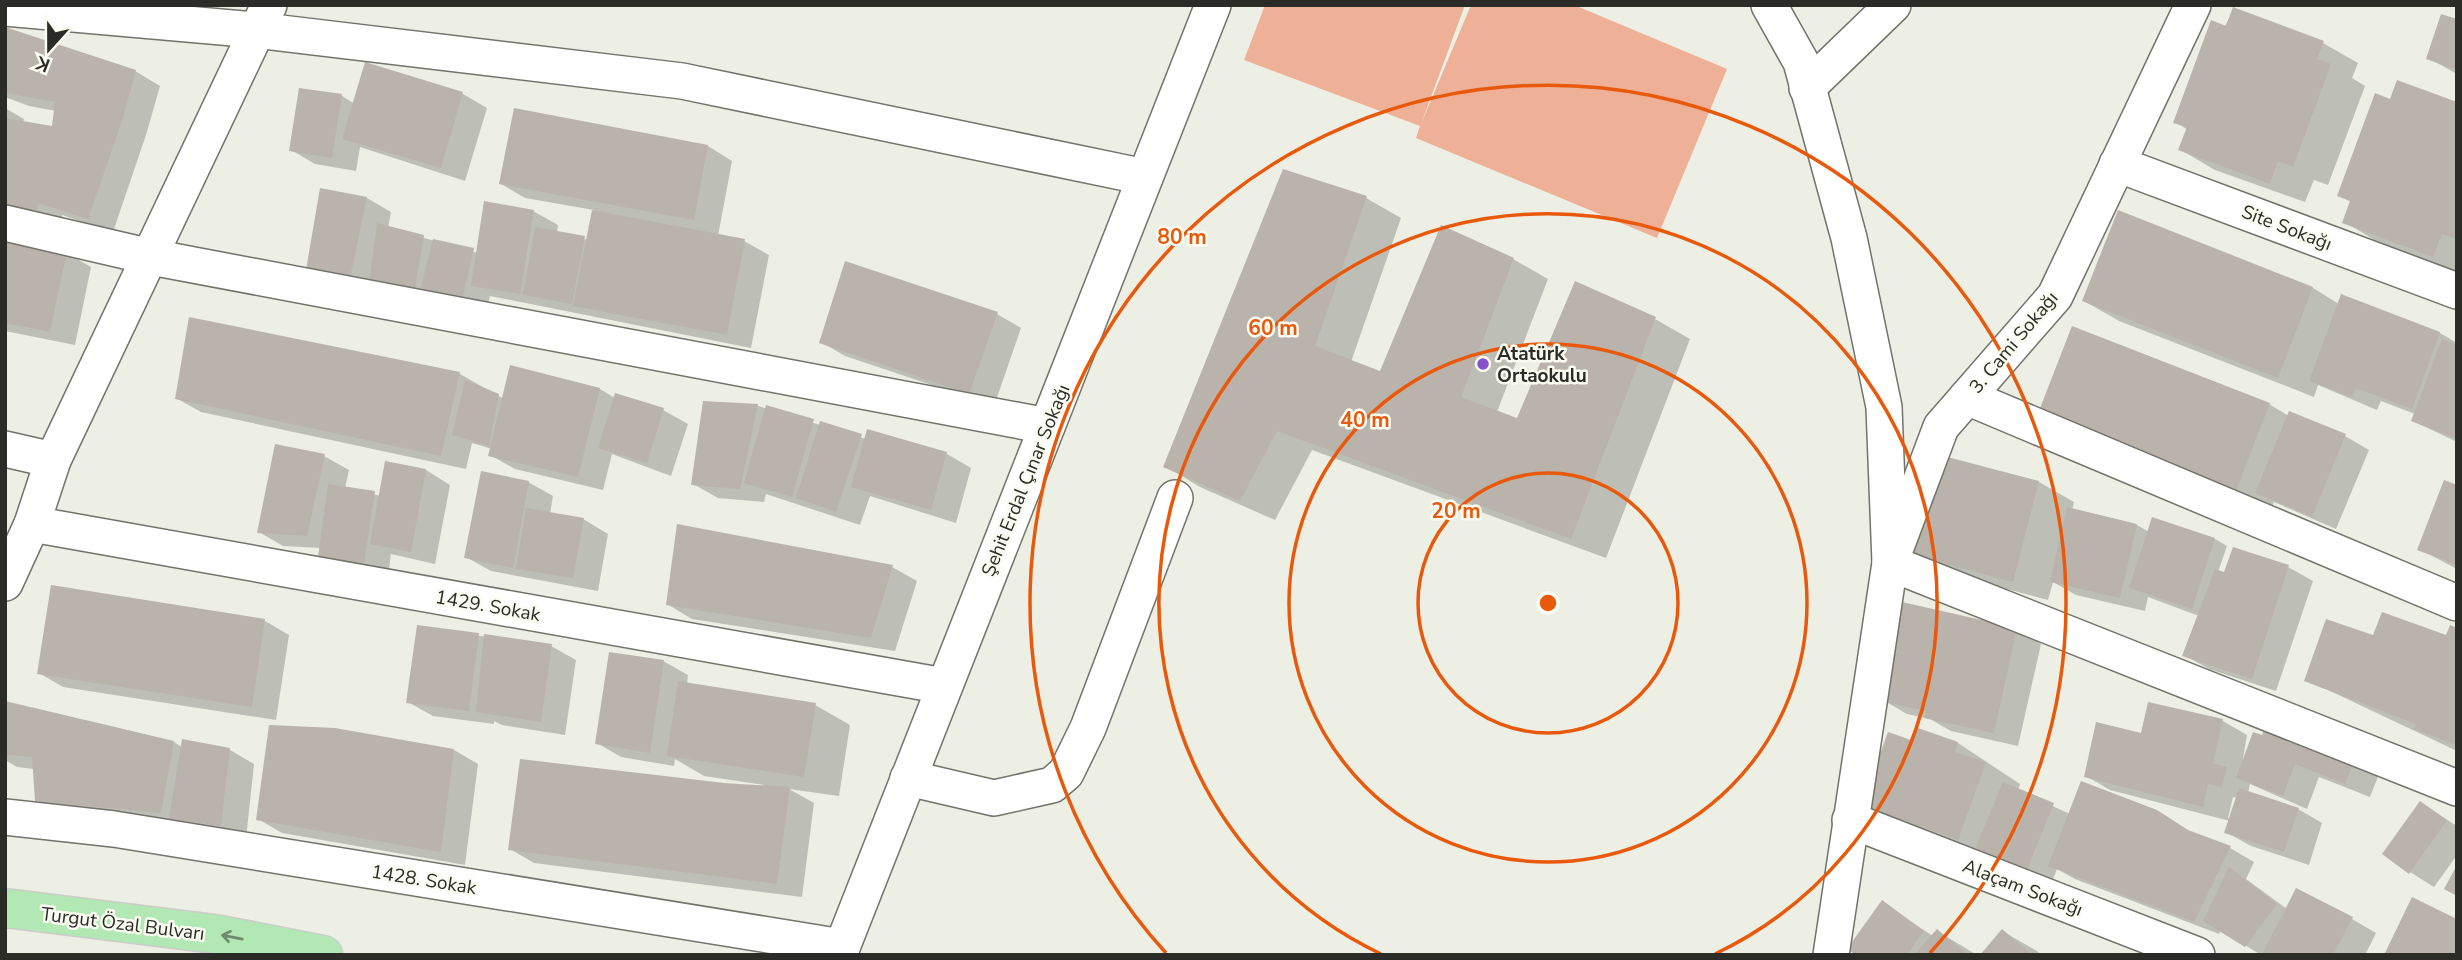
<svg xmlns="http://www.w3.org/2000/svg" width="2462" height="960" font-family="'Nunito Sans',sans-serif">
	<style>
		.pitch { fill: #eeb096 }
		.shadow { fill: #0003; fill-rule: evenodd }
		.building { fill: #b9b3ab }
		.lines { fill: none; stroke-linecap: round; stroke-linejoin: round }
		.minor-casing { stroke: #72736a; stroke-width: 38 }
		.primary-casing { stroke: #cccccb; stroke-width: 41 }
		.minor { stroke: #fff; stroke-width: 35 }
		.primary { stroke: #b1e8b3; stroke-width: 38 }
		.oneway { stroke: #6e8a6e }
		.ring { fill: none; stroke: #e8590c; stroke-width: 3.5 }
		.poi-dot { fill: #8752ca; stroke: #fafbf1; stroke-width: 2.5 }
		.labels { text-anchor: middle; stroke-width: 5; stroke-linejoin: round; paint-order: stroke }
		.street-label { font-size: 19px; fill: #2b2c28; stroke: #fafbf1 }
		.poi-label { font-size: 19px; font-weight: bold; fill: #2b2c28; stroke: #fafbf1; text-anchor: start }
		.centre { fill: #e8590c; stroke: #fafbf1; stroke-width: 3.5 }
		.ring-label { font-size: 21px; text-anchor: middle; font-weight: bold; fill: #e8590c; stroke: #fafbf1; stroke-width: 5; stroke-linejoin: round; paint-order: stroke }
	</style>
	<rect width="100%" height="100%" fill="#edeee4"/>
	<path class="pitch" d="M1265,5H1465L1421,124L1471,5H1574L1727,69L1657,238L1416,138L1420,126L1244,60Z"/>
	<g class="shadow">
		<path d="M2234,9L2323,43L2358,63L2352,78L2365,86L2328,185L2314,180L2305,202L2215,170L2181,150L2188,130L2175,122Z"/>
		<path d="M2457,21V74L2428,58Z"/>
		<path d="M5,29L135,71L160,86L146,135L113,232L62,215L60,228L5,218V108L24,119L23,123L53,128L56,111L29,106L5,97Z"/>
		<path d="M366,65L463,94L487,108L465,181L360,147L356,171L315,164L291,150L301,90L342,96L355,104Z"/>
		<path d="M2391,101L2457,104V272L2379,243L2345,222L2352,202L2339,195Z"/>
		<path d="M708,146L732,161L718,236L744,241L769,255L751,348L490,296L486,313L332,283L367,198L391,212L388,228L478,253L533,211L558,225L557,233L588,240L594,210L525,198L501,184Z"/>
		<path d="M1284,171L1366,198L1401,218L1351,362L1381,373L1513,259L1548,279L1497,412L1518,420L1576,283L1655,319L1690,339L1606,558L1312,450L1275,520L1200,487L1165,466Z"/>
		<path d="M2119,212L2313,288L2339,304L2342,297L2440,333L2457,343V442L2413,421L2415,414L2381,401L2377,410L2318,385L2314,397L2119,321L2084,301Z"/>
		<path d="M5,239L67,253L91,267L75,345L5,331Z"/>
		<path d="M997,314L1021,328L994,406L845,356L821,342Z"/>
		<path d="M190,319L460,374L504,399L600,389L615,398L616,395L663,410L688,424L671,476L612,454L603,490L515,469L490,455L492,449L472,443L466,469L201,412L176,398Z"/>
		<path d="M705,403L758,406L866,439L868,431L947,454L971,468L956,523L870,496L860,525L766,494L764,502L718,498L693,484Z"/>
		<path d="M2269,404L2289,416L2345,436L2369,450L2336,529L2274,502L2270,512L2039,416Z"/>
		<path d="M324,456L349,470L345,488L381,496L426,470L450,485L435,564L391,554L388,576L344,570L320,556L321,548L283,546L259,532Z"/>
		<path d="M1937,456L2039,482L2074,502L2072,510L2137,525L2149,532L2153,519L2215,539L2227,546L2218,572L2226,574L2288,567L2313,581L2276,691L2209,669L2184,655L2199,616L2148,597L2145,611L2076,595L2053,582L2048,600L1946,573L1911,553Z"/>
		<path d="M528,482L553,496L550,514L583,519L608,534L598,591L491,571L466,557Z"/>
		<path d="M2457,487V569L2419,549Z"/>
		<path d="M892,567L917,581L895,651L692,619L667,604Z"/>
		<path d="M265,621L289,635L276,720L63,687L39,673Z"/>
		<path d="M418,627L551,646L576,660L565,735L502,725L494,721V724L433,716L408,702Z"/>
		<path d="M2016,629L2041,644L2018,746L1951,731L1930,719L1907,714L1883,700Z"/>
		<path d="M2457,630V751L2307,680L2375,637H2446Z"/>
		<path d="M663,661L688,675L687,684L815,705L850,725L839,796L789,789L814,803L802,897L534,863L510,849L764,787V785L704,776L675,759L674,766L621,757L597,743Z"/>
		<path d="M5,703L174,742L182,747L230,750L254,764L246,839L62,814L37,800L34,769L17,767L5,760Z"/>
		<path d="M2149,704L2223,721L2247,735L2242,765L2384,761L2370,797L2319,777L2307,809L2250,784L2248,793L2298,809L2322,823L2309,865L2251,846L2226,832L2230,821L2110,790L2086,776L2142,735ZM2233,797L2237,798L2230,819L2228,818Z"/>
		<path d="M1916,729L1958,743L2020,784L2018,790L2070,814L2193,834L2230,848L2254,862L2246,879L2287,909L2352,919L2376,933L2365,955H2261L2221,930L2219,934L2075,879L2057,869L2049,890L1899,824L1864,804L1912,742Z"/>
		<path d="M454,750L478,764L465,865L282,833L258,819Z"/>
		<path d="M2420,803L2457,826V855L2434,887L2410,872Z"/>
		<path d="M1882,903L1933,936L1937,931L1977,955H1859Z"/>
		<path d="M2002,931L2037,951L2041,955H1982Z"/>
	</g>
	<g class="building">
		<path d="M2233,7L2324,41L2317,59L2331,64L2293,167L2278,161L2270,184L2178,150L2187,127L2173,123L2211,20L2226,26Z"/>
		<path d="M2441,14L2457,19V70L2426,59Z"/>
		<path d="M5,27L136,70L122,121L88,219L38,203L35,215L5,210V118L52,126L55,102L5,93Z"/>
		<path d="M365,62L463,92L441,168L342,139Z"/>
		<path d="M2397,80L2457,102V239L2442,234L2433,257L2342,223L2350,201L2337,196L2375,93L2390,99Z"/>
		<path d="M299,88L342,94L332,158L289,151Z"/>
		<path d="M514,108L708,145L694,220L499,184Z"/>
		<path d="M1283,169L1367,196L1315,346L1380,371L1441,225L1514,258L1461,397L1517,418L1575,281L1656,317L1571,539L1277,431L1240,501L1163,467Z"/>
		<path d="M320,188L367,197L350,278L306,270Z"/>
		<path d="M484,201L534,210L520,294L471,286Z"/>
		<path d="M592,210L745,239L727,335L573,306Z"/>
		<path d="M2118,210L2313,287L2278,378L2082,301Z"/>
		<path d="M377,223L424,235L413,300L368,292Z"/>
		<path d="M535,227L585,236L572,304L523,295Z"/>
		<path d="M5,238L67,251L50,332L5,323Z"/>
		<path d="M433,239L474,248L462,300L420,292Z"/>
		<path d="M845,261L998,312L969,394L819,343Z"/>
		<path d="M2341,294L2440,332L2412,409L2356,388L2352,397L2309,381Z"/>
		<path d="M189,317L460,372L441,456L175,399Z"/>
		<path d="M2072,326L2270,403L2235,493L2037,416Z"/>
		<path d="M2442,339L2457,345V439L2411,421Z"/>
		<path d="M510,365L600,388L578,477L488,456Z"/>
		<path d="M465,380L499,394L489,446L452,435Z"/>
		<path d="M615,393L664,408L647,463L598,448Z"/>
		<path d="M703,401L758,404L740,489L691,485Z"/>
		<path d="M766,405L814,419L792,497L744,483Z"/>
		<path d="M2289,411L2346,434L2312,517L2255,493Z"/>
		<path d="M820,421L862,434L836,512L796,498Z"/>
		<path d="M867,429L947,452L931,510L851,487Z"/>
		<path d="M275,444L325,454L307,536L257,533Z"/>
		<path d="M1936,454L2039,481L2013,582L1909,554Z"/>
		<path d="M385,461L426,469L411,552L370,544Z"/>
		<path d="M481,471L529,481L513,568L464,558Z"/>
		<path d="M2444,480L2457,485V565L2417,550Z"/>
		<path d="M328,484L375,491L364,563L318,557Z"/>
		<path d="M2067,507L2137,524L2120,598L2050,582Z"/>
		<path d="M526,508L584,518L573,578L516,569Z"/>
		<path d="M2152,517L2215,538L2192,609L2129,588Z"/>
		<path d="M677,524L893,565L871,638L666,605Z"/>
		<path d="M2233,547L2289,565L2252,679L2182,656L2215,569L2224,572Z"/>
		<path d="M51,585L265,619L252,707L37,674Z"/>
		<path d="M1902,602L2017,628L1994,733L1924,718L1926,711L1881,701Z"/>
		<path d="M2382,612L2446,635L2450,625L2457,628V745L2414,729L2416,724L2304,681L2326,619L2373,635Z"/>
		<path d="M417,625L479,633L469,711L406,703Z"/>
		<path d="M484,634L552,644L541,722L476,712Z"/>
		<path d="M609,652L664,660L650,753L595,744Z"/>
		<path d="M678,681L816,703L804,777L667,756Z"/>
		<path d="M5,701L174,741L161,813L35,801L32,757L5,755Z"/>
		<path d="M2148,702L2223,719L2213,764L2227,767L2222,787L2208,784L2203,807L2084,777L2096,722L2141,733Z"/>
		<path d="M2271,711L2360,746L2345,784L2295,764L2283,796L2236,778L2253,732L2262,735Z"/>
		<path d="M269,725L335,728L454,749L441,852L256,820Z"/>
		<path d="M1915,727L1958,742L1955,752L1986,762L1958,840L1862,805L1888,732L1911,740Z"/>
		<path d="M182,739L230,748L221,826L169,819Z"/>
		<path d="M520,759L724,783L790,787L777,884L508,850Z"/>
		<path d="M2081,781L2157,810L2188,830L2231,846L2194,922L2048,866Z"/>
		<path d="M2003,782L2054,803L2024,877L1972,856Z"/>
		<path d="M2239,788L2299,808L2284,852L2224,833Z"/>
		<path d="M2420,801L2447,820L2409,874L2382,854Z"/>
		<path d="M2457,865V896L2444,889Z"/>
		<path d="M2229,867L2277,904L2245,947L2203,921Z"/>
		<path d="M2296,888L2353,917L2333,955H2262Z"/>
		<path d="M2412,897L2457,919V955H2384Z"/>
		<path d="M1882,900L1924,931L1907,955H1856L1847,949Z"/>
		<path d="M1937,929L1968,955H1914Z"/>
		<path d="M2002,929L2032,955H1980Z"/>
	</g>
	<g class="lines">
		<defs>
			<g id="minor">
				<path d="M1769,5L1801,62L1849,238L1884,407L1890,563L1831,955"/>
				<path d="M2193,5L2055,296L1941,427L1890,563L2457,788"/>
				<path d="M5,8L256,30L682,81L1145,177"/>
				<path d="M1807,88L1893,5"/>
				<path d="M2117,164L2457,291"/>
				<path d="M5,223L151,257L1047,426"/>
				<path d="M1967,397L2457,603"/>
				<path d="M5,449L53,460"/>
				<path d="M32,524L944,686"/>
				<path d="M5,583L32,524L53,460L269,5"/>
				<path d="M908,778L994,798L1052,785L1066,773L1088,728L1175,498"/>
				<path d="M5,817L114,829L842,947"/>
				<path d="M1850,820L2197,955"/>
				<path d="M839,955L1213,5"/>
			</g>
			<path id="primary" d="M5,908L215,934L323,955"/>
		</defs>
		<use href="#minor" class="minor-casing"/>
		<use href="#primary" class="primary-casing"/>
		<use href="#minor" class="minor"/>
		<use href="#primary" class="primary"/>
	</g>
	<defs><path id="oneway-shaft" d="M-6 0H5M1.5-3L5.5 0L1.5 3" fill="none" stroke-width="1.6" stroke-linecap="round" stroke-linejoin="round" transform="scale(1.75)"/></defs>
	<use class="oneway" href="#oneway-shaft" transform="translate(232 937) rotate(-169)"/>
	<g class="ring">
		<circle cx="1548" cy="603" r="130"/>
		<circle cx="1548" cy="603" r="259"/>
		<path d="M1381 954A389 389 0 1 1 1715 954"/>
		<path d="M1166 953A518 518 0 1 1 1930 953"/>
	</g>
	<circle class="poi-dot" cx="1483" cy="364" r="7"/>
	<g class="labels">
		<g class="street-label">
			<text transform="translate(2287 227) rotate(21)" y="7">Site Sokağı</text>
			<text transform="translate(2013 342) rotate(-50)" y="7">3. Cami Sokağı</text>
			<text transform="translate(1025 480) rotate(-68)" y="7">Şehit Erdal Çınar Sokağı</text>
			<text transform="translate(488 605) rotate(10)" y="7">1429. Sokak</text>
			<text transform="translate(424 879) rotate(9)" y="7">1428. Sokak</text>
			<text transform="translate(2023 887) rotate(21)" y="7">Alaçam Sokağı</text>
			<text transform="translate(123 923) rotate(7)" y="7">Turgut Özal Bulvarı</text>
		</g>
		<g class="poi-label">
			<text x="1497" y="360">Atatürk<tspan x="1497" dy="22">Ortaokulu</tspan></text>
		</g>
	</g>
	<circle cx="1548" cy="603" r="10" class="centre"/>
	<g class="ring-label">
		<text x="1182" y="244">80 m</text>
		<text x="1273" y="335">60 m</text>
		<text x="1365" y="427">40 m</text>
		<text x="1456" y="518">20 m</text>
	</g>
	<rect width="2462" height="960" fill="none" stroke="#2b2c28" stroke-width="14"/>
	<g transform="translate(49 49) rotate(201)" stroke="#fafbf1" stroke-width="5" paint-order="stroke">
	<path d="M0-5L12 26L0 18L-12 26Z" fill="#2b2c28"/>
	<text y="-10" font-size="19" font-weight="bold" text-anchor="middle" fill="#2b2c28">K</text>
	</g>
</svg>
